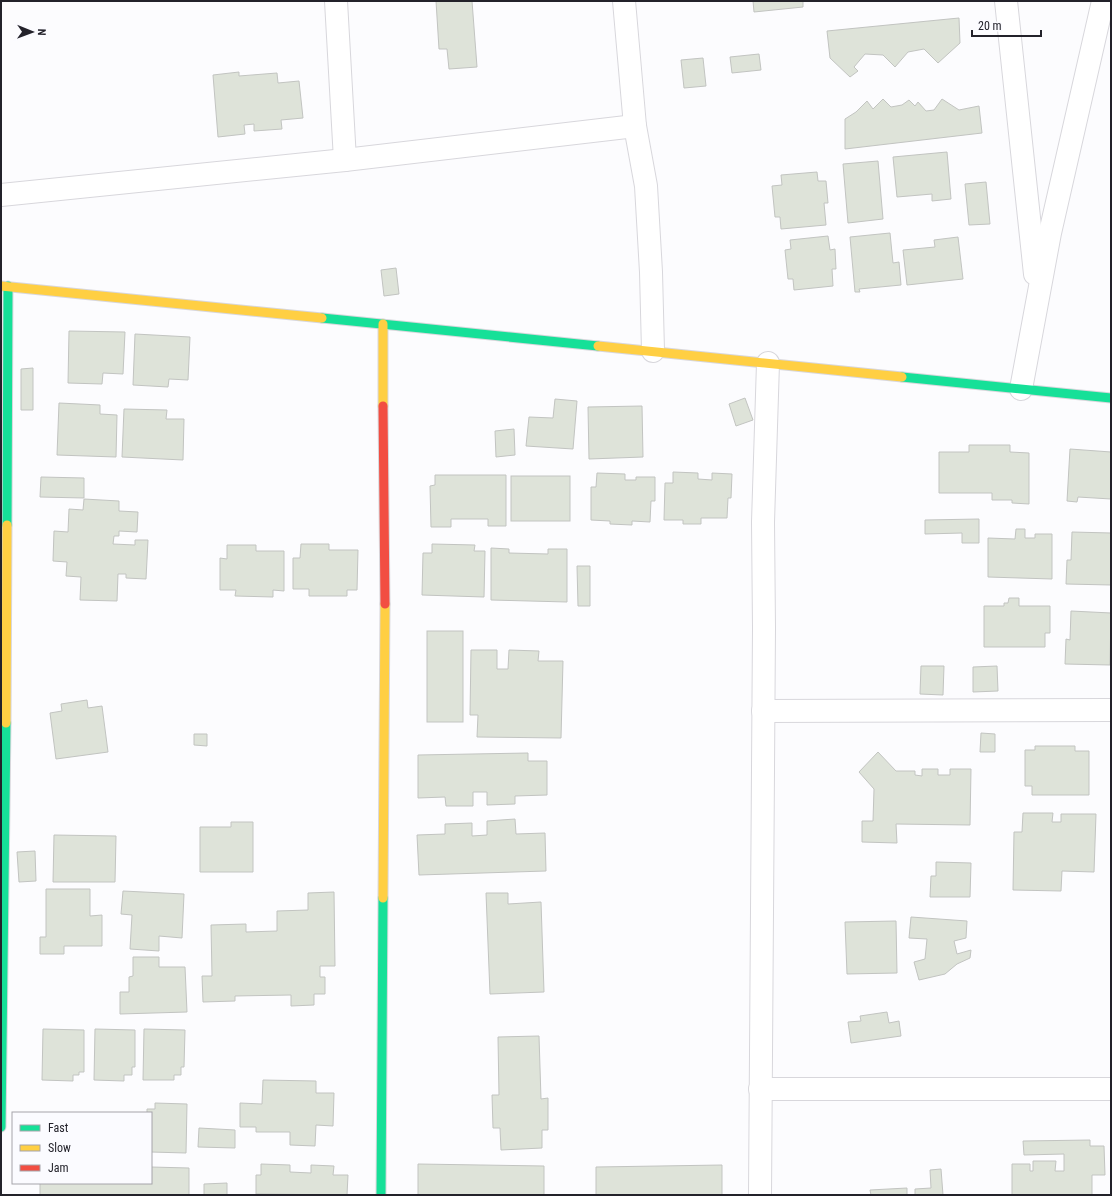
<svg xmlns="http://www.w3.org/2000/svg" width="1112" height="1196" font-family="'Roboto Condensed',sans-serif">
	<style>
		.building { fill: #dee3d9; stroke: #c2c4c1 }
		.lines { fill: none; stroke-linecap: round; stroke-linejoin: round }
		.street-casing { stroke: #d8d7dc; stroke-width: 24 }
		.fast-casing { stroke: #d8d7dc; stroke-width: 11 }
		.slow-casing { stroke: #d8d7dc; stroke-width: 11 }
		.jam-casing { stroke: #d8d7dc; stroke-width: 11 }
		.street { stroke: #fff; stroke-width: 22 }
		.fast { stroke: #16e098; stroke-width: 9 }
		.slow { stroke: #ffcf43; stroke-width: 9 }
		.jam { stroke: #f24e42; stroke-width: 9 }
	</style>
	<rect width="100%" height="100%" fill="#fcfcfe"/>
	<g class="building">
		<path d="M436,1H472L477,67L449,69L447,49H439Z"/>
		<path d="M753,1H803V7L754,12Z"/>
		<path d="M959,18L960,43L938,63L924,49L908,52L895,67L883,55L865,54L854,67L858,71L850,77L830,58L827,31Z"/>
		<path d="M759,54L761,70L732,73L730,57Z"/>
		<path d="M703,58L706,86L684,88L681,60Z"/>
		<path d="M239,72V76L277,73L278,83L299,81L303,118L281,120L282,129L254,131V124L244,125L245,134L218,137L213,75Z"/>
		<path d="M883,99L891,107L902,105L909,100L915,106L918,102L926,111L934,110L942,99L959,110L979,106L982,133L845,149V119L856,112L867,101L873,109Z"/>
		<path d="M947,152L951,199L932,201V194L897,197L893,157Z"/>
		<path d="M878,161L883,219L848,223L843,164Z"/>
		<path d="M817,172L818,181H826L828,203H824L826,225L781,229L780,217H775L772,186L782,185L781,175Z"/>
		<path d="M986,182L990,224L969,225L965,184Z"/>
		<path d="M890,233L893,263L899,262L901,285L859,289L860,292H855L850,237Z"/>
		<path d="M828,236L830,250L835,249L836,269H832L833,286L794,290L793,279H788L785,250L791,249L790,240Z"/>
		<path d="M958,237L963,279L907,285L903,250L935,247L934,240Z"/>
		<path d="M396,268L399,294L384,296L381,270Z"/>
		<path d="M69,331L125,332L123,374L103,373L102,384L68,383Z"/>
		<path d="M135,334L190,337L188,380L169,379L168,387L133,385Z"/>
		<path d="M33,368V410H21V369Z"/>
		<path d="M745,398L753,420L736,426L729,404Z"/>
		<path d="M555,399L577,401L573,449L526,446L529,417L553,418Z"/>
		<path d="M59,403L100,405V414L117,415L116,457L57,455Z"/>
		<path d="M642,406L643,457L589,459L588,407Z"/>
		<path d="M124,409L167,410L166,419H184L183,460L122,457Z"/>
		<path d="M514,429L515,455L496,457L495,431Z"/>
		<path d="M969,445H1010V452L1029,453V504L1012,503V500H992V493H939V452H969Z"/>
		<path d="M1070,449L1111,452V503V499L1078,497L1077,502L1067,501Z"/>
		<path d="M673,472L698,473V479L712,480V473L732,474L731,498H728L727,518H701V524H683V520H664L665,483H673Z"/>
		<path d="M597,473L625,474V480H636V477H655V501H651L650,522L632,521V525L610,524V521L591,520V487H596Z"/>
		<path d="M435,475H506V526H488V519H451V527H431L430,486L435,485Z"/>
		<rect x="511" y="476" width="59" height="45"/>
		<path d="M41,477L84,478V498L40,497Z"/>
		<path d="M84,499L119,501V511L138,512L137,532L119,531V536H114L113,544L135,545V540H148L146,579L126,578V574H118L117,601L80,600L81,577L66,576L67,562L53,561L54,531L68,532L69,509L83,510Z"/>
		<path d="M979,519V543H962V533L925,534V520Z"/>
		<path d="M1016,529H1025V538H1035V534H1052V579L988,577V538L1015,539Z"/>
		<path d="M1072,532L1111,533V585L1066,584L1067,560H1071Z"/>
		<path d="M301,544H329V550H358L357,590H347V596H309V589H293V558H300Z"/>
		<path d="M432,544L475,545L474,551H485L484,597L422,595L423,553H432Z"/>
		<path d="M227,545H256V551H284V591L273,590V597L235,596L236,590H220V558L227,559Z"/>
		<path d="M491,548L509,549V553L548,554V549H567V602L491,600Z"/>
		<path d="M577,566H590V606H578Z"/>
		<path d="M1009,598H1019V606H1050V633H1045V647H984V606H1004V603H1008Z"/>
		<path d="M1071,611L1111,613L1110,665L1065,664L1066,639L1070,640Z"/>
		<rect x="427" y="631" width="36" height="91"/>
		<path d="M471,650H497V669H508L509,650L539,651L538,661H563L561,738L477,737L478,715H470Z"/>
		<path d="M921,666H944L943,695L920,694Z"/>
		<path d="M997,666L998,691L973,692V667Z"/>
		<path d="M87,700L88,708L102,706L108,752L56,759L50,713L62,711L61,704Z"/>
		<path d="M981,733L995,734V752H980Z"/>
		<path d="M194,734H207V746L194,745Z"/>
		<path d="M1035,746H1075V751H1089V795H1032V786H1025V750H1035Z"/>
		<path d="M878,752L896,771H915V775L922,776V769H938V775H950V769H971L970,825L896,824L897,843L862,842V821H873L874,789L859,772Z"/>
		<path d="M528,753V761H547V795L515,796V804L487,805V792H473V806H446L445,797L418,798V755Z"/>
		<path d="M1023,813H1053L1052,822H1061V814H1096L1094,872L1062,871L1061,891L1013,890L1014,832H1022Z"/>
		<path d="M515,819L516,834L545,833L546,871L419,875L417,835L445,834V824L472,823V836L487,835V821Z"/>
		<path d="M231,822H253V872H200V827H231Z"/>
		<path d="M54,835L116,836L115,882H53Z"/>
		<path d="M35,851L36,881L19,882L17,852Z"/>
		<path d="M936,862L971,863L970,897H930L931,876H936Z"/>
		<path d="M46,889H90V916L102,915V946H64V954H40V937H46Z"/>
		<path d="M123,891L184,894L182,938L159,936V951L130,949L132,915L121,914Z"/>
		<path d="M334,892L335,966H320V977H325V994H314V1005L291,1006V995L235,996V1001L203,1002L202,976H212L211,925L246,924V932L277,931V911L308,910V893Z"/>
		<path d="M486,893H508V904L541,902L544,992L490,994Z"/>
		<path d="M911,917L967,921L966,938L954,941L957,954L971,950L970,958L957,964L945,974L919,980L914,962L925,959L927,939L909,938Z"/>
		<path d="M896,921L897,973L847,974L845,922Z"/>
		<path d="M133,957H159V967H185L187,1012L120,1014V992H129V977L133,976Z"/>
		<path d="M887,1012L889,1023L899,1021L901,1036L851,1043L848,1022L861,1021L860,1016Z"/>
		<path d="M43,1029L84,1030V1072H79V1075H73V1081L42,1080Z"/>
		<path d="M95,1029L135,1030V1067H132V1075H124V1081L94,1080Z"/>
		<path d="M144,1029L185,1030L184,1067H181V1075H174V1080H143Z"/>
		<path d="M539,1036L541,1099L548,1098V1130H542V1148L501,1150L500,1128H493L492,1095H499L498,1037Z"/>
		<path d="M263,1080L316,1081V1093H334L333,1126L316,1125L315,1146L290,1145V1132H256V1127H240V1103L262,1104Z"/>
		<path d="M155,1103L187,1104L186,1153L151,1152V1113H147V1109H155Z"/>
		<path d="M199,1128L235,1130V1148L198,1147Z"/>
		<path d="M1090,1140V1146H1104L1105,1175H1092V1195H1012V1164H1030V1171H1033V1161H1056L1055,1171H1064V1154L1024,1155L1023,1141Z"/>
		<path d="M261,1164L290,1165V1172L311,1173V1165L334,1166L333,1175H348L347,1195L256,1194V1175H261Z"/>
		<path d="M418,1164L544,1166V1195H418Z"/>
		<path d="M722,1165V1195H596V1167Z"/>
		<path d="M151,1167L189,1168V1195H40V1183H151Z"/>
		<path d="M941,1169L943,1195H915V1189L931,1188L930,1170Z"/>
		<path d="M227,1183V1195H204V1184Z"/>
		<path d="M907,1188V1195H871L870,1190Z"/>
	</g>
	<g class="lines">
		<defs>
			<g id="street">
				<path d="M336,1L345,160"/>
				<path d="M624,1L635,126L646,186L651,272L653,351"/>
				<path d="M1006,1L1035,274"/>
				<path d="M1,195L345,160L635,126"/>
				<path d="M1021,389L1050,233L1103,1"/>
				<path d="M763,711L1111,710"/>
				<path d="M760,1089H1111"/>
				<path d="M760,1195L764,628L763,522L768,363"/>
			</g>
			<g id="fast">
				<path d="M322,318L598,346"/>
				<path d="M902,377L1111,398"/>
				<path d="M7,525L8,286"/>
				<path d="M1,1127L6,723"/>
				<path d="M381,1195L383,898"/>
			</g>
			<g id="slow">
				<path d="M1,286L322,318"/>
				<path d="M383,324V406"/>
				<path d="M598,346L902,377"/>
				<path d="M6,723L7,525"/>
				<path d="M383,898L385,604"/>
			</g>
			<path id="jam" d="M383,406L385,604"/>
		</defs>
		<use href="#street" class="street-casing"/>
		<use href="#fast" class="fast-casing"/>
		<use href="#slow" class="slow-casing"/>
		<use href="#jam" class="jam-casing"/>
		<use href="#street" class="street"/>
		<use href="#fast" class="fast"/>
		<use href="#slow" class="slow"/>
		<use href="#jam" class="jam"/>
	</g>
	<rect width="1112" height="1196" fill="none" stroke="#23222a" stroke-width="4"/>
	<rect x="12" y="1112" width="140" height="72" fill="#fbfbff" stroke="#a5a4aa"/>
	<rect x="20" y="1125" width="20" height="6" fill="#16e098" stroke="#a5a4aa"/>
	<text x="48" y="1132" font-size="12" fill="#23222a">Fast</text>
	<rect x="20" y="1145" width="20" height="6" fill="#ffcf43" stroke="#a5a4aa"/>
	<text x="48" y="1152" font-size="12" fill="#23222a">Slow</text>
	<rect x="20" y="1165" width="20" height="6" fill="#f24e42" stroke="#a5a4aa"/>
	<text x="48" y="1172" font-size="12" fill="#23222a">Jam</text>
	<g transform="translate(32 32) rotate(91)" stroke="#fbfbff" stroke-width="3" paint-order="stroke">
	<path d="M0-3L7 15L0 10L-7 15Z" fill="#23222a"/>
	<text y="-6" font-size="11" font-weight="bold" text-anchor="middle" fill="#23222a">N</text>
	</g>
	<path d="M972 30v6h69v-6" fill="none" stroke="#23222a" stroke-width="2"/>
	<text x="978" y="30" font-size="12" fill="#23222a" stroke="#fbfbff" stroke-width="3" paint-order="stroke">20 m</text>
</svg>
